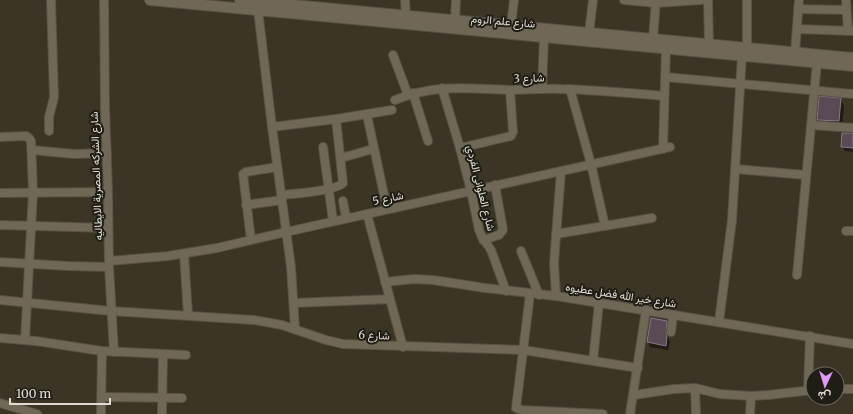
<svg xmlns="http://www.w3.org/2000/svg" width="853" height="414" font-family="Merriweather,Vazirmatn,serif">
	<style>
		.shadow { fill: #0007 }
		.building { fill: #5a4a56; stroke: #897986 }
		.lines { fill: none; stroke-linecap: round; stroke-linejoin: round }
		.minor-casing { stroke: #575244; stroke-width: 10 }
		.tertiary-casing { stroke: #575244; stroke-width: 12 }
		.minor { stroke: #6f6857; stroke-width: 8 }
		.tertiary { stroke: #6f6857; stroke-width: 10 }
		.labels { text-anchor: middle; stroke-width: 4; stroke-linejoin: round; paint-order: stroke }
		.street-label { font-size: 11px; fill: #e0dcd2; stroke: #1f1d15 }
	</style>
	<rect width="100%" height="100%" fill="#3b3525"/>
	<g class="shadow">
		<path d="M840,99L844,106L842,128L822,126L818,120Z"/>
		<path d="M853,134V152L845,151L842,147Z"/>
		<path d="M666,321L669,326L668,337L670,342L668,350L650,347L648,342Z"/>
	</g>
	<g class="building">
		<path d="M819,96L841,98L839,121L817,120Z"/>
		<path d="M842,133H853V148L841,147Z"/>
		<path d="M651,318L667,321L666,332L667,336L666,346L647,342Z"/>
	</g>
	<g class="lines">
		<defs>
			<g id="minor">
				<path d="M104,0L105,108L108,192L109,267L114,352"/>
				<path d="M405,0L406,16"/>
				<path d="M624,0L656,3L701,0"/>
				<path d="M708,0L709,44"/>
				<path d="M846,0L848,31"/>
				<path d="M798,9L846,10"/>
				<path d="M258,10L272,127L291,267L295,329"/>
				<path d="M455,20L456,0"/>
				<path d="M511,26L514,0"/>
				<path d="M797,29L853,31"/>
				<path d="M589,33L593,0"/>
				<path d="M653,39L656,0"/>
				<path d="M747,48V0"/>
				<path d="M795,52L799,0"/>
				<path d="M393,55L408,95"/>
				<path d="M665,77L853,94"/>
				<path d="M442,88L460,148L471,191L479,230L482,237L491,250L506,291"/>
				<path d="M542,89L544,37"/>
				<path d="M570,89L591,164L605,226"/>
				<path d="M413,93L428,141"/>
				<path d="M395,100C439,83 467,89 512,90C528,90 545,88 561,89C595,90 630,93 664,96"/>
				<path d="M367,115L387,209"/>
				<path d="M811,125L853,128"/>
				<path d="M272,127L336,119L392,110"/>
				<path d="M49,131V117L54,97L51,0"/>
				<path d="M0,137L26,136L29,138L31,141L33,192L25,340"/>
				<path d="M323,147L333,221"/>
				<path d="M460,148L511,136L513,132L510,90"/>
				<path d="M663,149L666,48"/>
				<path d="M32,150L74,154L107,153"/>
				<path d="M341,158L373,149"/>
				<path d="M736,169L806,175"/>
				<path d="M0,193L108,192"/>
				<path d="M281,195C293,194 336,191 343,183L336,119"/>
				<path d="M343,201L346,218"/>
				<path d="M246,205L282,200"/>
				<path d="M367,214L403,347"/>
				<path d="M0,225L108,228"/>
				<path d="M846,231H853"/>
				<path d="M556,234L652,218"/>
				<path d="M251,240L243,174L246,172L277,167"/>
				<path d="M483,240L499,235L503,230L495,185"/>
				<path d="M521,251L539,295"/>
				<path d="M184,254L188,315"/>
				<path d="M109,261L168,256L217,248L286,232L670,147"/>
				<path d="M0,262L68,266L109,267"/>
				<path d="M797,275L817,62"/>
				<path d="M385,282L414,279L433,280L485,288L556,296L853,344"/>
				<path d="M530,294L516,408L522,410L603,414"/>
				<path d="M556,296L554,263L561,171"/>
				<path d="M0,300L111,311L254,320L282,325L326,340L343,344L523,350L638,368"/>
				<path d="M294,303L390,299"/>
				<path d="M719,322L732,220L742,55"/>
				<path d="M671,332L673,315"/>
				<path d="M0,338L36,341L102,351L186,355"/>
				<path d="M593,361L599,303"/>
				<path d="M695,388L696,414"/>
				<path d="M837,389H853"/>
				<path d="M808,390L810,336"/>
				<path d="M634,395L674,389L695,388L720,394L751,396L768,395L813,390"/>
				<path d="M102,397L182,398"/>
				<path d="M0,403L37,414"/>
				<path d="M101,414L102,351"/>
				<path d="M162,414L163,354"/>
				<path d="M630,414L646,310"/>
				<path d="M750,414L751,396"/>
			</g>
			<g id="tertiary">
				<path d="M150,0L853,66"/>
				<path d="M240,0L853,58"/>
			</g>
		</defs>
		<use href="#minor" class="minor-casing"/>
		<use href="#tertiary" class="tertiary-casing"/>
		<use href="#minor" class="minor"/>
		<use href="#tertiary" class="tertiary"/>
	</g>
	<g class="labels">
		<g class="street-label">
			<text transform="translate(503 21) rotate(5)" y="4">شارع علم الروم</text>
			<text transform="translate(529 78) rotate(-2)" y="4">شارع 3</text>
			<text transform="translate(96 176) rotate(-92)" y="4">شارع الشركه المصرية الايطاليه</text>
			<text transform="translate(481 188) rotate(76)" y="4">شارع العلوانى الفردي</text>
			<text transform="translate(388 198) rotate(-12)" y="4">شارع 5</text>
			<text transform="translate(621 295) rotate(9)" y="4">شارع خير الله فضل عطيوه</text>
			<text transform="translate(374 335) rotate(2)" y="4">شارع 6</text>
		</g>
	</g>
	<g transform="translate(825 386) rotate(184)"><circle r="19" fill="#1f1d15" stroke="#6c6961"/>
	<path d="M0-3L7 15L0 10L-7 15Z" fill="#da9af6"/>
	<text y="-6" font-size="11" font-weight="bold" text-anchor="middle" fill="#e0dcd2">ش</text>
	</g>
	<path d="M10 398v6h100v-6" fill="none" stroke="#e0dcd2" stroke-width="2"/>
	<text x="16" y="398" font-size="12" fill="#e0dcd2" stroke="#1f1d15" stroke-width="3" paint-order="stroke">100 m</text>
</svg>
